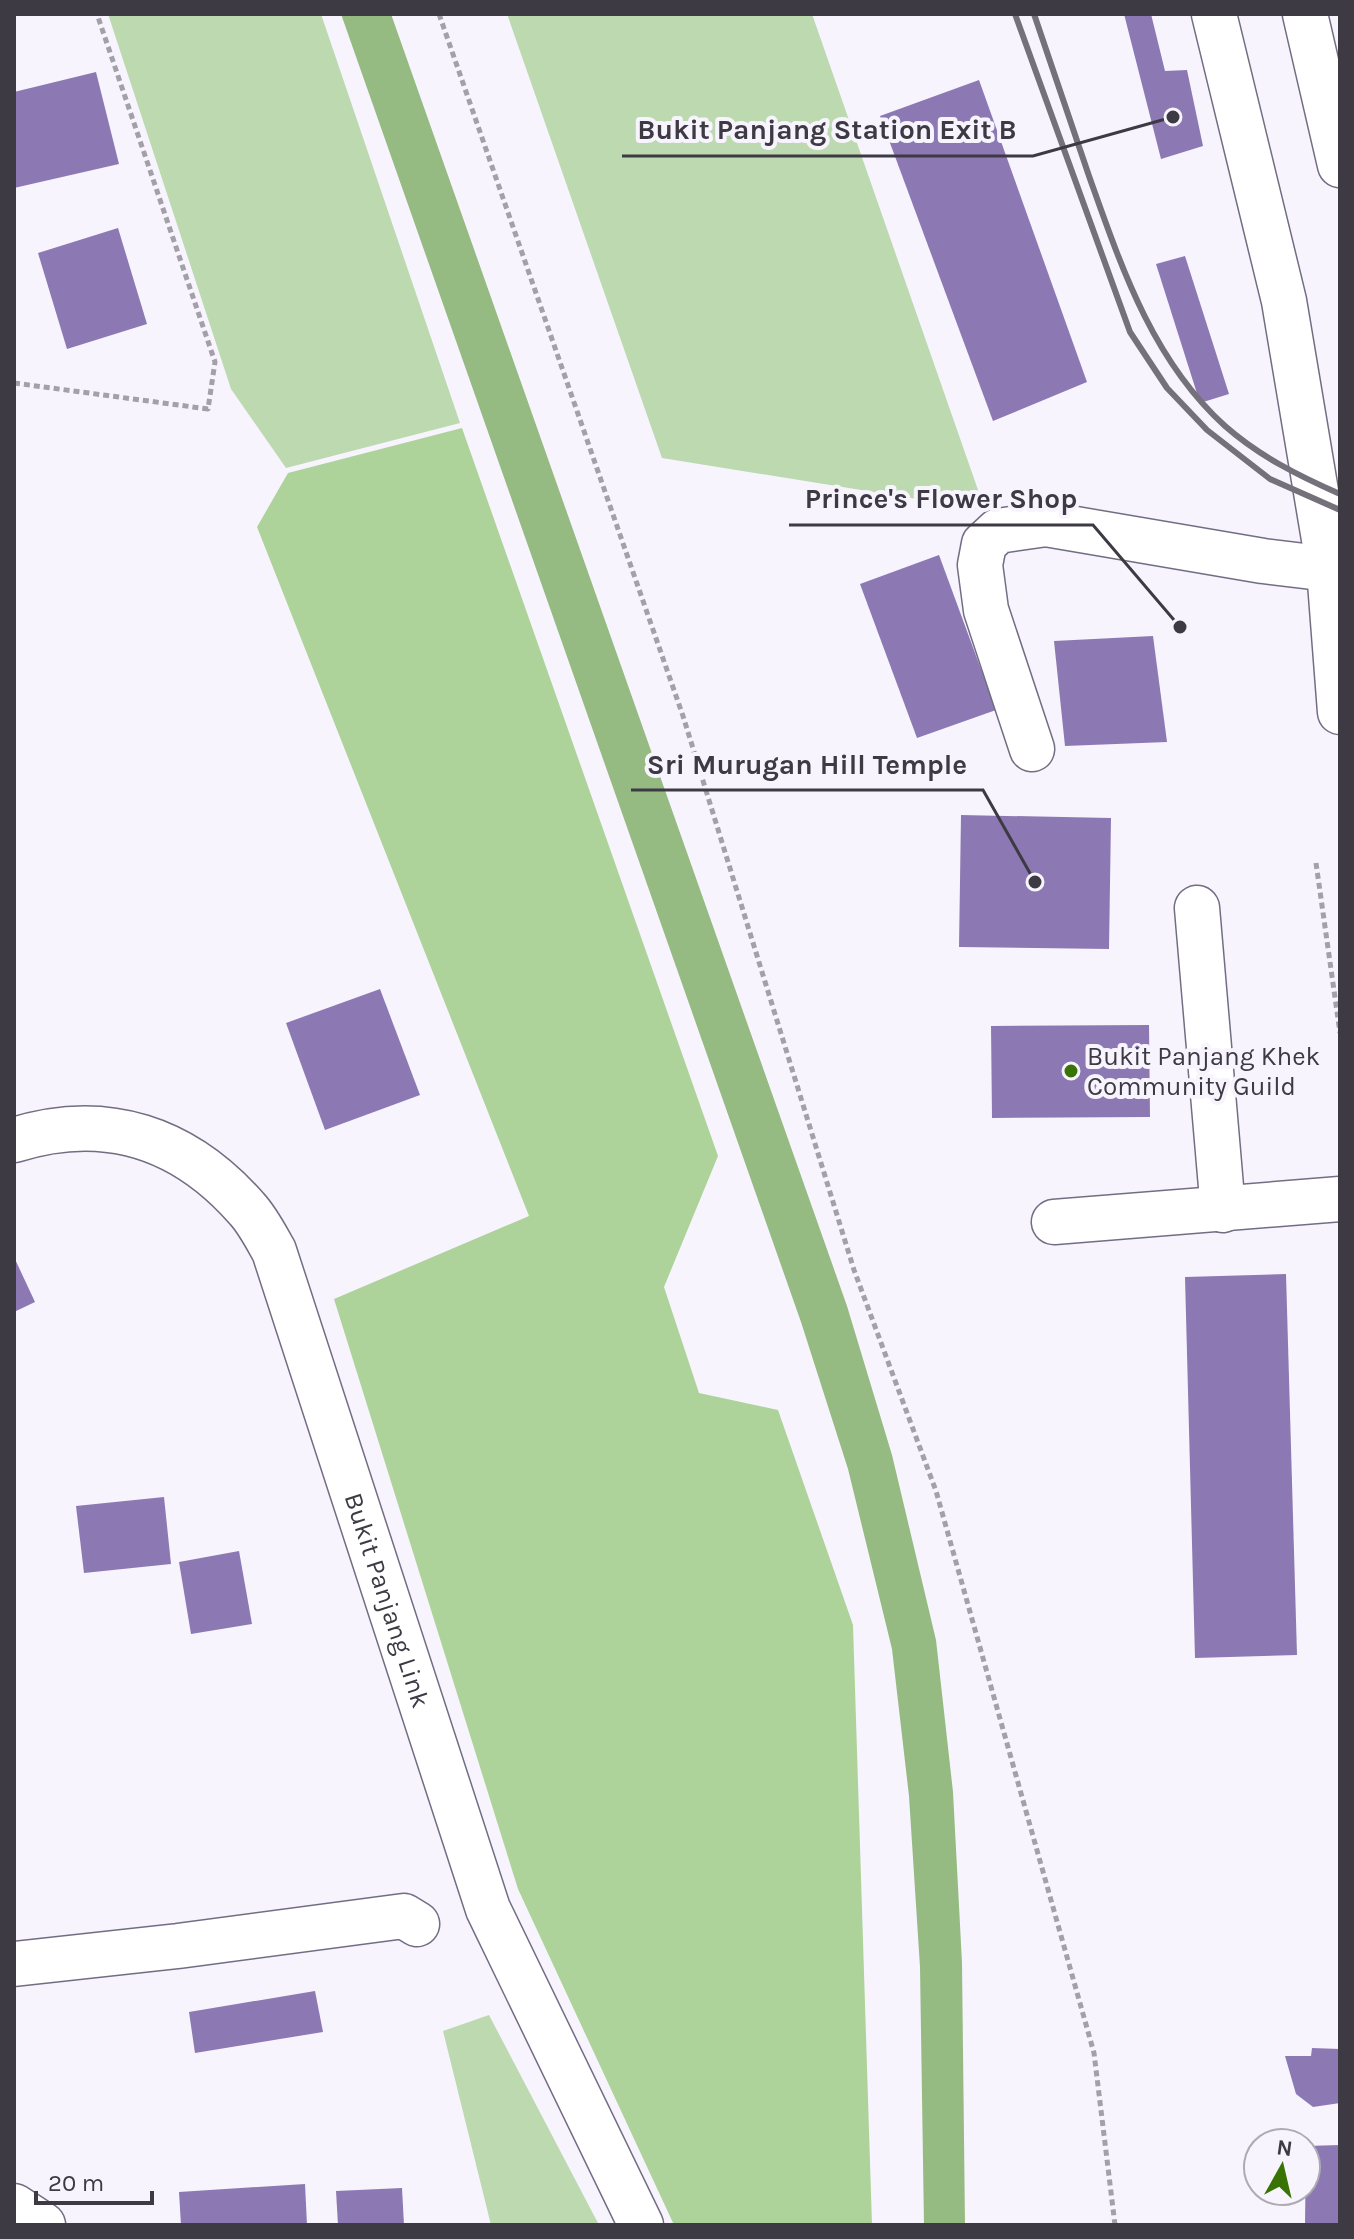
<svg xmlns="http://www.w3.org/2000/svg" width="1354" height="2239" font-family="Karla,sans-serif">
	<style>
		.green { fill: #bdd9b0 }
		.forest { fill: #add39a }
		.water { fill: #95ba82 }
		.building { fill: #8c79b3 }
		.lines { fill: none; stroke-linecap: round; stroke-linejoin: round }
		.minor-casing { stroke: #736d83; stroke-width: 47 }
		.highway-casing { stroke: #736d83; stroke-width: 47 }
		.path { stroke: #a3a0aa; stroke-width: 5; stroke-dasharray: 6 4; stroke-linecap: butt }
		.minor { stroke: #fff; stroke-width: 44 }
		.highway { stroke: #fff; stroke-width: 44 }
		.rail { stroke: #74717b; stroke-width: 6 }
		.poi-dot { fill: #387304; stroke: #f7f4fe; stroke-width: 3 }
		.labels { text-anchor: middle; stroke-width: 8; stroke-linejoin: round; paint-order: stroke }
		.poi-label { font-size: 26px; fill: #3d3a44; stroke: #f7f4fe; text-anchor: start }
		.street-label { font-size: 26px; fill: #3d3a44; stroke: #f7f4fe }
		.leader { fill: none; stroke: #3d3a44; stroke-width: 3 }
		.callout-dot { fill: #3d3a44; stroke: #f7f4fe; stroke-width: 3 }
		.callout-label { font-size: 28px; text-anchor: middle; font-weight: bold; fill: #3d3a44; stroke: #f7f4fe; stroke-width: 8; stroke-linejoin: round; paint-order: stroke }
	</style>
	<rect width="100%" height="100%" fill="#f7f4fe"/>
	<g class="green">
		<path d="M108,14H321L460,423L286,468L231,389Z"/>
		<path d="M507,14H812L985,510L662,458Z"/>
		<path d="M489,2015L599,2225H491L443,2031Z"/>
	</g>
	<path class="forest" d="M462,428L718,1156L664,1287L699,1393L778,1410L853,1625L872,2225H674L518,1889L334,1299L529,1216L257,527L288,473Z"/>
	<path class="water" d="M341,14H391L847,1306L892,1455L936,1640L953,1792L962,1963L965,2225H924L920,1967L909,1796L892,1649L848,1469L801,1322Z"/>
	<g class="building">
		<path d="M1124,14H1151L1165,71L1187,70L1203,146L1161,159Z"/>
		<path d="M96,72L119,164L14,188V92Z"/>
		<path d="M979,80L1087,382L993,421L880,116Z"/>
		<path d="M118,228L147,324L67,349L38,253Z"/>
		<path d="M1185,256L1229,394L1200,403L1156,264Z"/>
		<path d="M939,555L996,710L917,738L860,584Z"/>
		<path d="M1153,636L1167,742L1065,746L1054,641Z"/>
		<path d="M961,815L1111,818L1109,949L959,947Z"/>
		<path d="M380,989L420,1095L325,1130L286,1023Z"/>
		<path d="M1149,1025L1150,1117L992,1118L991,1026Z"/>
		<path d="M14,1257L35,1302L14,1312Z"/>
		<path d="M1286,1274L1297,1655L1195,1658L1185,1277Z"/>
		<path d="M164,1497L171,1564L84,1573L76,1506Z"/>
		<path d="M239,1551L252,1624L191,1634L179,1562Z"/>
		<path d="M315,1991L323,2032L195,2053L189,2012Z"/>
		<path d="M1312,2048L1340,2049V2103L1313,2107L1296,2094L1285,2056H1311Z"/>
		<path d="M1340,2145V2225H1305L1306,2146Z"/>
		<path d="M305,2184L307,2225H181L179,2192Z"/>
		<path d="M402,2188L404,2225H338L336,2191Z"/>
	</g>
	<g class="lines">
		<defs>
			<g id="minor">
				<path d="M1032,749L986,610L980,565L984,544L998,531L1046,524L1263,561L1329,569"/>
				<path d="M1197,908L1223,1210"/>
				<path id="s1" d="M14,1140C106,1111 185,1138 247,1209C258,1221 266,1237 274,1251L488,1909L641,2225"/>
				<path d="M1054,1222L1340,1199"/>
				<path d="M14,1964L178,1946L404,1916L417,1924"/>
				<path d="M14,2206L43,2225"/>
			</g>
			<g id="highway">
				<path d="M1214,14L1284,301L1329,569L1340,712"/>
				<path d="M1305,14L1340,165"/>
			</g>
		</defs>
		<use href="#minor" class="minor-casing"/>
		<use href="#highway" class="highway-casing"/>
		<g class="path">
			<path d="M439,14L683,716L854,1270L936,1491L1094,2053L1115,2225"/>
			<path d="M14,383L208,409L215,362L97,14"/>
			<path d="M1316,863L1340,1033"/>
		</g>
		<use href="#minor" class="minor"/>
		<use href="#highway" class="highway"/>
		<g class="rail">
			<path d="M1015,14L1130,332L1167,388L1207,430L1270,479L1340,510"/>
			<path d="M1034,14C1052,68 1071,122 1089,176C1121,266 1152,360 1225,426C1259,456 1299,476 1340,494"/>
		</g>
	</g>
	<circle class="poi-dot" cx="1071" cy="1071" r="8"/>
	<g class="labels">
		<g class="poi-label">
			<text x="1087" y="1065">Bukit Panjang Khek<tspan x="1087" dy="30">Community Guild</tspan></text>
		</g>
		<g class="street-label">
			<text dy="9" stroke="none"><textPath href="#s1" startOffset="676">Bukit Panjang Link</textPath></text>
		</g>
	</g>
	<path class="leader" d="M1173 117L1033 156H622M1180 627L1093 525H789M1035 882L983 790H631"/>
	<g class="callout-dot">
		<circle cx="1173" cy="117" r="8"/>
		<circle cx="1180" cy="627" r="8"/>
		<circle cx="1035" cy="882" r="8"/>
	</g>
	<g class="callout-label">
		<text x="827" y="139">Bukit Panjang Station Exit B</text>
		<text x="941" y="508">Prince's Flower Shop</text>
		<text x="807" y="774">Sri Murugan Hill Temple</text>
	</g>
	<rect width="1354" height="2239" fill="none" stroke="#3d3a44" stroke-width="32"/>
	<g transform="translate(1282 2167) rotate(8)"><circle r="38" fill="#f7f4fe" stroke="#adaab4" stroke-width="2"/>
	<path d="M0-6L14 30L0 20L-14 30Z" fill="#387304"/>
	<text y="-12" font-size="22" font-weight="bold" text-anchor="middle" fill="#3d3a44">N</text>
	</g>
	<path d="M36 2191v12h116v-12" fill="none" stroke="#3d3a44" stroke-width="4"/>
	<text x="48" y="2191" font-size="24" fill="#3d3a44" stroke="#f7f4fe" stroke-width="6" paint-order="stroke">20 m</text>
</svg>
